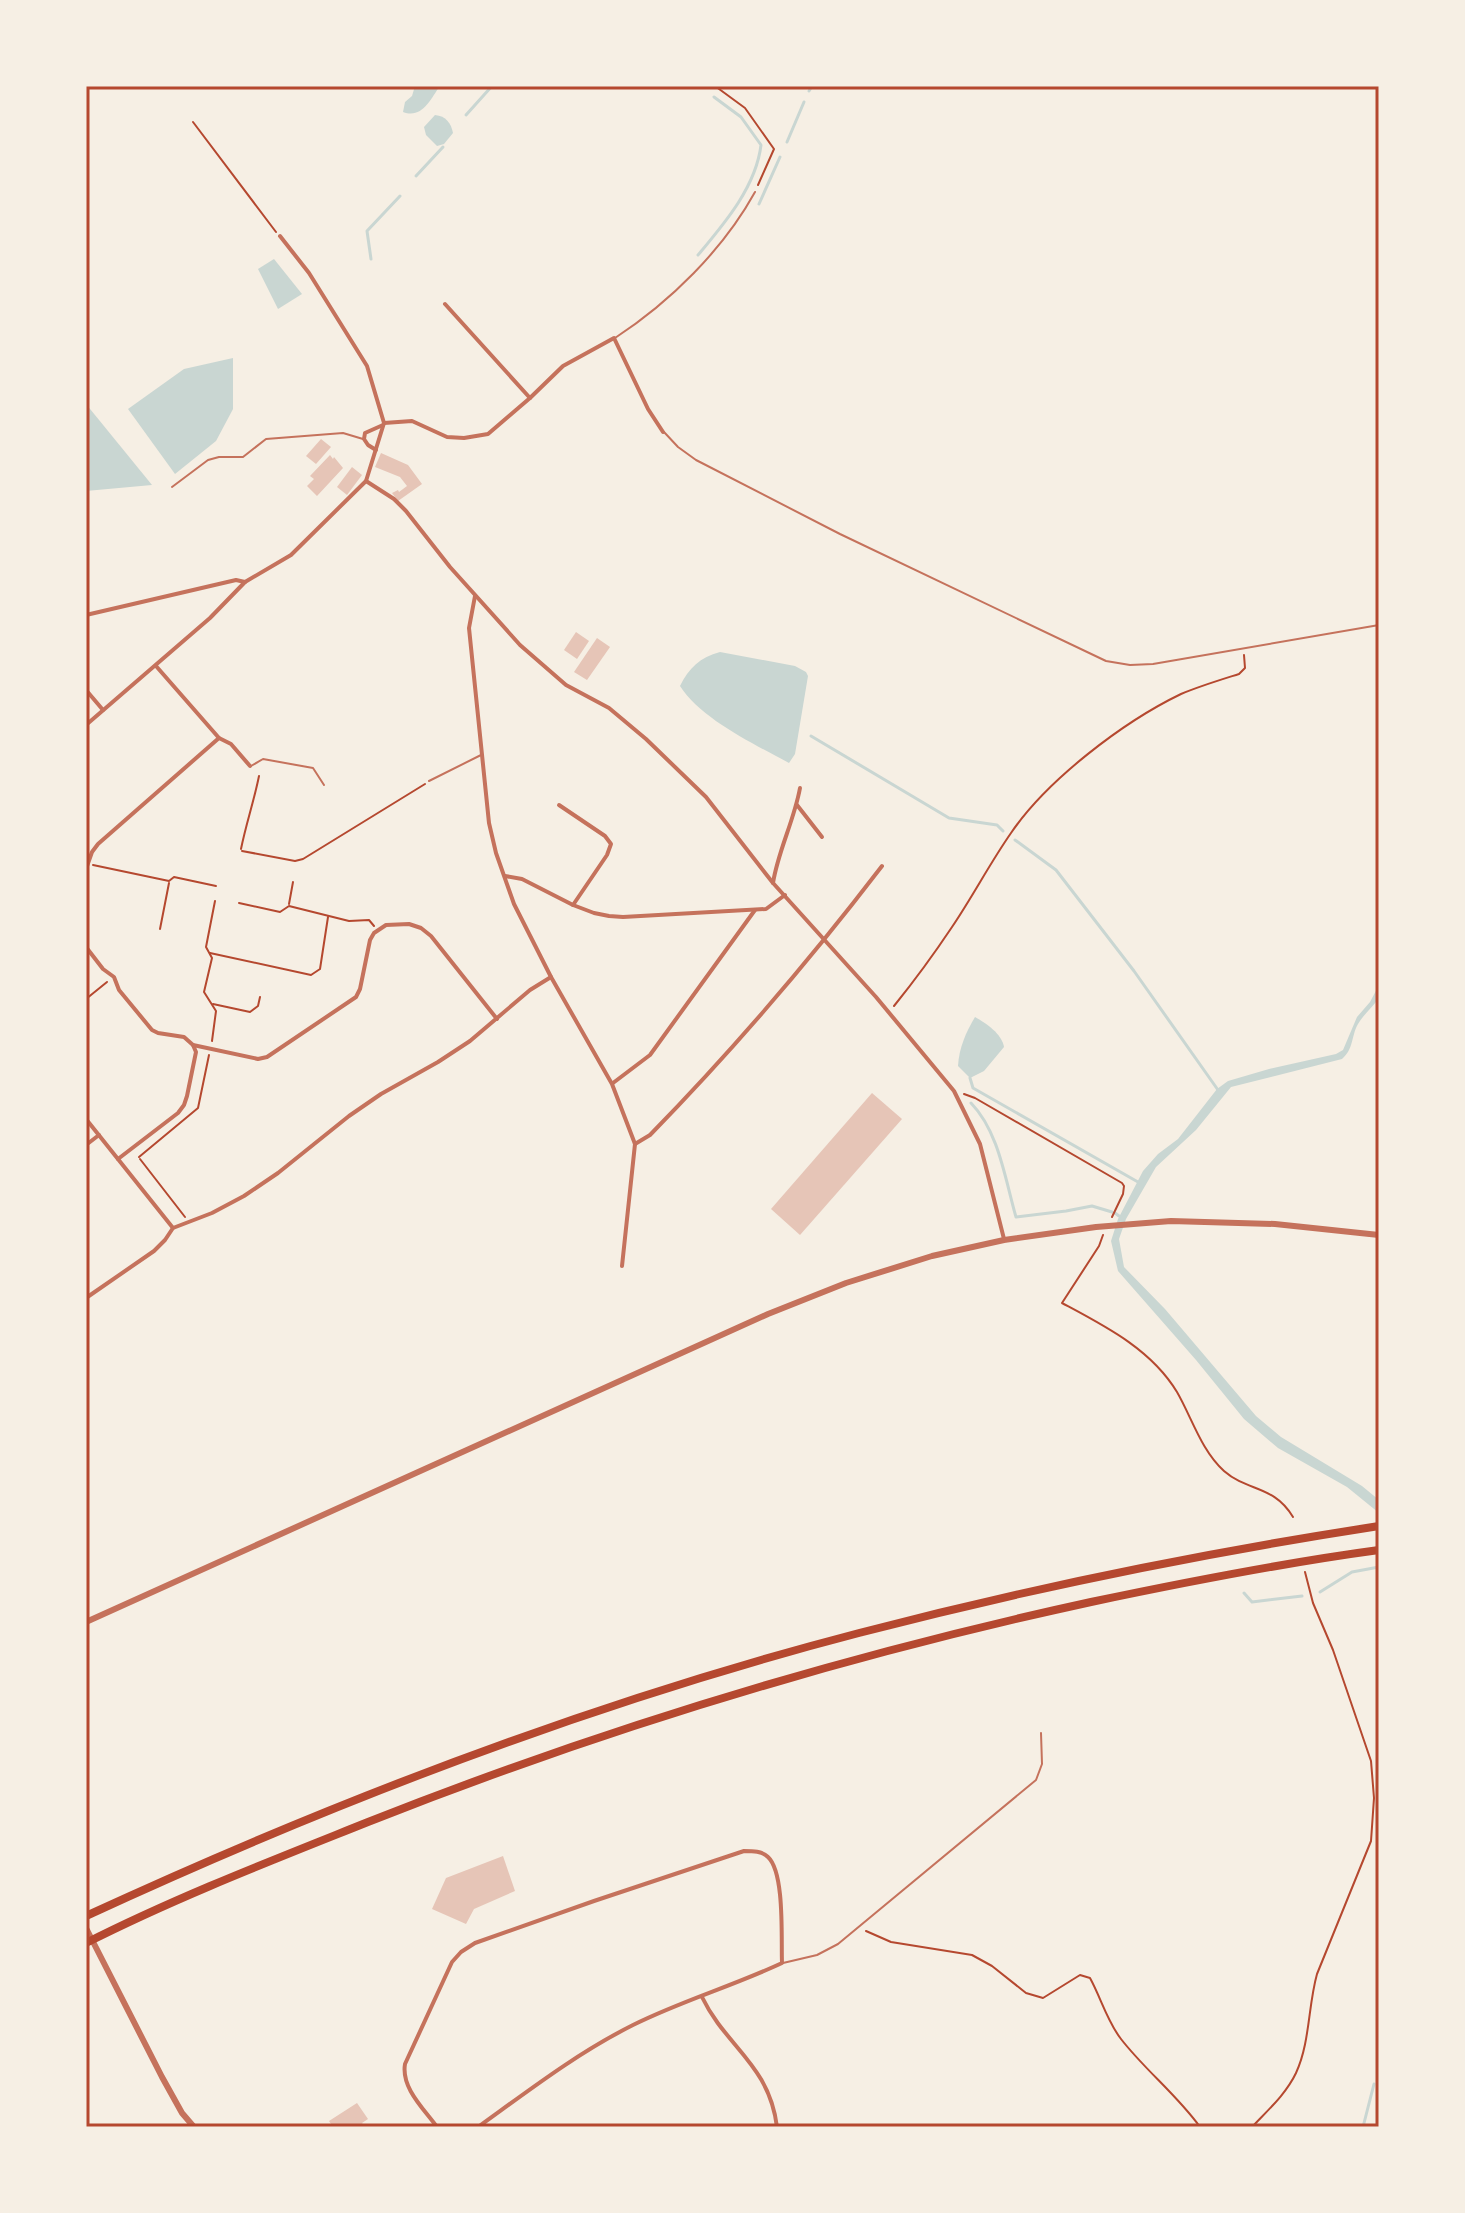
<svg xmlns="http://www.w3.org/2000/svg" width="1465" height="2213" font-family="'DejaVu Sans',sans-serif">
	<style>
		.water { fill: #c9d6d2 }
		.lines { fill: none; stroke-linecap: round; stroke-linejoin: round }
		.stream { stroke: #c9d6d2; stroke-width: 3 }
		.building { fill: #e6c5b7 }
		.path { stroke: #b5482f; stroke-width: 2 }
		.service { stroke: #c5725c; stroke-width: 2 }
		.minor { stroke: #c5725c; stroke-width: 4 }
		.tertiary { stroke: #c5725c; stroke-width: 6 }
		.motorway { stroke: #b5482f; stroke-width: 8 }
		.neatline { fill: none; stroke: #b5482f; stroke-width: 3 }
	</style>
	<rect width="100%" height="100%" fill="#f6efe4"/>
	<g class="water">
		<path d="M415,86H440C430,100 422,119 403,112L405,102L412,96Z"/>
		<path d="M435,115C446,116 451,123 453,133L444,144L437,146L426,135L424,127Z"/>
		<path d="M274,259L302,294L278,309L258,269Z"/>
		<path d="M233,358V409L216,441L175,474L128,409L184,369Z"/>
		<path d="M86,404L152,485L86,491Z"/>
		<path d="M720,652L795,666L806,672L808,676L795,754L789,763C754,744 701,719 680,686C689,668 700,657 720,652Z"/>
		<path d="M1379,985V998C1373,1007 1363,1015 1358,1024C1351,1036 1354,1049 1342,1059L1231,1087L1196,1130L1156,1167L1126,1219L1119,1239L1124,1267L1165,1309L1256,1416L1281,1437L1362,1486L1379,1500V1513L1347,1487L1278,1448L1244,1419L1196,1360L1118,1271L1111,1241L1118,1219L1143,1171L1158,1154L1178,1139L1217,1089L1228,1081L1269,1069L1336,1054L1343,1050L1357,1017L1370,1002Z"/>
		<path d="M975,1017C986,1023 1002,1034 1004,1047L984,1071L970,1078L958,1066C959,1048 966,1032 975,1017Z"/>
	</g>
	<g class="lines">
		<g class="stream">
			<path d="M809,91L812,86"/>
			<path d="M466,115L492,86"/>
			<path d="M787,142L804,102"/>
			<path d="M416,176L443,147"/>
			<path d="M759,204L780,157"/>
			<path d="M698,255C724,224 756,187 761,145L741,117L714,97"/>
			<path d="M371,259L367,231L400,196"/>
			<path d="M811,736L949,818L997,825L1003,831"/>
			<path d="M1015,840L1056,870L1134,971L1218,1090"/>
			<path d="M970,1078L973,1088L1138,1182"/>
			<path d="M971,1103C999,1132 1005,1179 1016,1217L1066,1211L1092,1206L1112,1212"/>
			<path d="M1115,1213L1119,1216"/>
			<path d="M1320,1592L1352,1572L1379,1567"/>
			<path d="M1244,1593L1252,1602L1302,1596"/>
			<path d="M1363,2127L1374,2084"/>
		</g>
	</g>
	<g class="building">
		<path d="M321,439L331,447L316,464L306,456Z"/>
		<path d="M381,453L408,465L422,484L398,501L392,493L398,490L399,492L407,486L400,477L375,467Z"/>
		<path d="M330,455L333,459L334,457L343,468L317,496L307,486L314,479L310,476Z"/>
		<path d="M352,467L362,475L347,495L337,487Z"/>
		<path d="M576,632L589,641L577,659L564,650Z"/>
		<path d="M597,638L610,647L587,680L574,672Z"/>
		<path d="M872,1093L902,1119L800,1235L771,1209Z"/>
		<path d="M503,1856L515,1891L474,1909L466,1924L432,1909L446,1878Z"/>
		<path d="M357,2103L368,2119L362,2123L365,2127H333L329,2121Z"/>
	</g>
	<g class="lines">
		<g class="path">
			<path d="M715,86L745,108L774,149L758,185"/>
			<path d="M193,122L276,232"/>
			<path d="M241,849C246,824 254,801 259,776"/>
			<path d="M242,851L295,861L303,859L425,784"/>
			<path d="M93,865L169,881L174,877L216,886"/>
			<path d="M239,903L280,912L289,906L349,921L369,920L374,926"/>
			<path d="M289,904L293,882"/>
			<path d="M160,929L169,883"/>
			<path d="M210,953L311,975L320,969L328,917"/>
			<path d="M86,999L107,982"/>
			<path d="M213,1004L250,1012L258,1006L260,997"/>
			<path d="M894,1006C915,980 934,954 952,927C973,896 990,863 1011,833C1047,780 1123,722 1181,694C1200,686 1220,680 1239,674L1245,668L1244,655"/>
			<path d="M212,1041L216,1011L204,992L212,958L206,947L215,901"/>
			<path d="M964,1094L975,1098L1122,1183L1124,1186L1123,1194L1112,1217"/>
			<path d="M139,1157L198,1108L209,1055"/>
			<path d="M140,1159L185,1217"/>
			<path d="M1103,1235L1099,1246L1062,1303C1105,1326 1151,1349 1177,1392C1192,1418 1201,1450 1224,1471C1248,1492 1274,1485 1293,1517"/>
			<path d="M866,1931L891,1942L972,1955L992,1966L1026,1993L1043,1998L1080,1975L1090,1978C1101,1998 1107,2021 1121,2039C1145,2070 1177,2095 1200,2127"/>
			<path d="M1252,2127C1268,2110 1286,2094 1296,2073C1310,2043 1308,2006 1317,1974L1371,1841L1374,1798L1371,1761L1333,1650L1313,1603L1305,1572"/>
		</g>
		<g class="service">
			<path d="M615,338C670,302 723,250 755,192"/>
			<path d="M664,432L678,447L696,460L840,534L1106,661L1130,665L1153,664L1379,625"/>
			<path d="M172,487L208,460L219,457H243L266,439L343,433L363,439"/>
			<path d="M251,766L263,759L313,768L324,785"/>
			<path d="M429,781L481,755"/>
			<path d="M783,1963L817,1955L838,1944L1036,1780L1042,1764L1041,1733"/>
		</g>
		<g class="minor">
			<path d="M445,304L530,398"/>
			<path d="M384,423L412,421L447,437L464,438L488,434L530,398L563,366L614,338L648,409L663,432"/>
			<path d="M376,450L368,445L364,439L365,433L383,425"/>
			<path d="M366,481L394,499L406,511L450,567L520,645L566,685L609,708L646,739L706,797L773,883L876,997L954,1091L980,1144L1004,1239"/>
			<path d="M475,596L469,628L489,823L496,853L514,904L551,977L612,1084L635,1144L622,1266"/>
			<path d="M86,615L236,580L245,582"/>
			<path d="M156,666L219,738L231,744L250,766"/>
			<path d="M86,690L103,710"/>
			<path d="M86,725L210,618L245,582L291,555L366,481L384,423L367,366L309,273L280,236"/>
			<path d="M559,805L605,836L611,844L607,855L573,905"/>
			<path d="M797,805L822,837"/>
			<path d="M86,869L92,852L98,844L219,738"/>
			<path d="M505,876L522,879L573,905L594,913L609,916L623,917L766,909L785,895"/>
			<path d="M773,883C778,851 794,821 800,788"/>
			<path d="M86,947L103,969L114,977L119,990L152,1030L158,1033L184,1037L193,1045L258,1059L267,1057L356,997L360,989L370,940L374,933L386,925L409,924L421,928L431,936L497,1019"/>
			<path d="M613,1083L650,1055L755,910"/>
			<path d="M86,1119L173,1228"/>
			<path d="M635,1144L650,1135C733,1050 810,960 882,866"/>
			<path d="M86,1145L99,1135"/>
			<path d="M118,1159L178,1113L184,1105L187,1096L196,1052L193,1045"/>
			<path d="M86,1298L154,1251L165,1240L173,1228L212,1213L244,1196L278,1173L349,1116L381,1094L438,1062L470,1041L530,990L551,977"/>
			<path d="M702,1997C726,2047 769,2064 777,2127"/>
			<path d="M437,2127C424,2109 401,2088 405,2064L452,1962L461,1952L475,1943L594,1901L744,1851C753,1851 762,1851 768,1857C785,1873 781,1939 782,1963C733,1986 681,2001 633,2025C577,2053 528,2091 478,2127"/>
		</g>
		<g class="tertiary">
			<path d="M86,1622L768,1314L846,1283L932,1256L1004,1240L1096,1227L1171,1221L1275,1224L1379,1235"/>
			<path d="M86,1928L162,2077L182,2113L194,2127"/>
		</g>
		<g class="motorway">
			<path d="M86,1916C335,1801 594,1702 859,1633C1031,1588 1204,1553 1379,1526"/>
			<path d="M86,1943C177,1897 273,1860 368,1822C603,1729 843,1656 1091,1602C1186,1582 1282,1563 1379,1550"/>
		</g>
	</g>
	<rect width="1465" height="2213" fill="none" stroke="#f6efe4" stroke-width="176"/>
	<rect x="88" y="88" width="1289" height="2037" class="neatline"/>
</svg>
